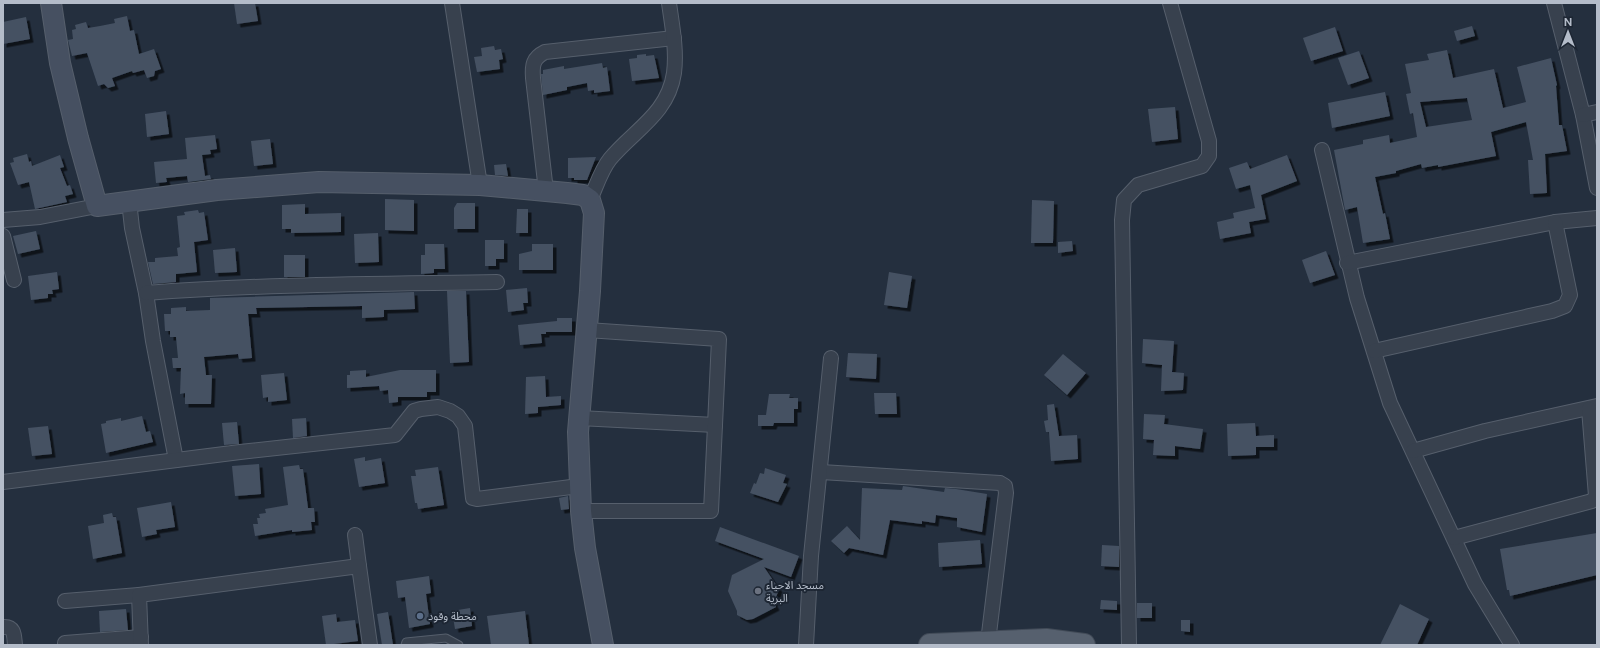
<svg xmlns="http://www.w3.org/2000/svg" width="1600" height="648" font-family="'Public Sans','Noto Sans Arabic',sans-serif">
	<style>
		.building { fill: #455162; fill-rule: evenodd; filter: url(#shadow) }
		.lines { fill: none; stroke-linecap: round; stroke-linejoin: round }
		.service-casing { stroke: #565f6c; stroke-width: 9 }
		.minor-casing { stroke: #565f6c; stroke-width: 16 }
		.secondary-casing { stroke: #565f6c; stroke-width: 22 }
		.primary-casing { stroke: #414a57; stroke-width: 24 }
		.service { stroke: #38414e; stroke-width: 7 }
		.minor { stroke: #38414e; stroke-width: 14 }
		.secondary { stroke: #465061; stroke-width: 20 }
		.primary { stroke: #56606e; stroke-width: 22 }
		.worship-dot { fill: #6b7280; stroke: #1d2633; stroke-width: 1.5 }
		.service-dot { fill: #5c6f8a; stroke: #1d2633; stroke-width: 1.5 }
		.labels { text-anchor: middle; stroke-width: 4; stroke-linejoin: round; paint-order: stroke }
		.poi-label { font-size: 11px; fill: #b4bcc9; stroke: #1d2633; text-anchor: start }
	</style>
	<defs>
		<filter id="shadow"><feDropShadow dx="3.5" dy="3.5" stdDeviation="0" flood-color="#0009"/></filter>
	</defs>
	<rect width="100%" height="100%" fill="#242f3e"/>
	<g class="building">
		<path d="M234,3H255L258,21L237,24Z"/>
		<path d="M127,16L130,31L134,30L139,54L154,49L161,69L155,71L154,76L147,78L144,70L133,73L132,71L112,78L115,86L108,88L104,84L98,86L87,53L72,56L68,40L73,39L72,30L76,29L75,25L86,22L88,28L100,26L115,23L114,19Z"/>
		<path d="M26,17L30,39L3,44V22Z"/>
		<path d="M1472,26L1475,36L1457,41L1454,31Z"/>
		<path d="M1335,27L1343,51L1311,61L1303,38Z"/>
		<path d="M494,46L495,50L501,49L503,59L499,60L500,69L477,72L474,57L482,56L481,48Z"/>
		<path d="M1447,50L1453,78L1494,69L1503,108L1526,102L1517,67L1551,58L1557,85L1556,86L1559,125H1562L1567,151L1545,154L1547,193L1530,194L1528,160H1533L1526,122L1491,132L1496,156L1438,167V165L1422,168L1421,164L1396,171V173L1375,177L1383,214L1385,213L1390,239L1363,243L1357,207L1345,210L1334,150L1363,144V140L1389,135L1390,143L1417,137L1413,113L1410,114L1406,94L1411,93L1405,64L1429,60L1427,54ZM1467,98L1472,120L1426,127L1420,102Z"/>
		<path d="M1359,51L1369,78L1348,85L1338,58Z"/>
		<path d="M646,54V56L654,55L659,78L632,81L629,59L637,58V55Z"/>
		<path d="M602,63L603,68L607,67L610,91L594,93V90L588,91L587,83L567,87V90L543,95L541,74H543V70L564,66V69Z"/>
		<path d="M1385,92L1390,116L1332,128L1328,103Z"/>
		<path d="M1175,107L1178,139L1152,142L1148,109Z"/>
		<path d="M166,111L169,134L147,137L145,114Z"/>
		<path d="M215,135L217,149L210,150L211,154L202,155L205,176L210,175L211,179L188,182L187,176L166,178L167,182L156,183L154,162L187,159L185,138Z"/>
		<path d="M270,139L273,164L254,166L251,141Z"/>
		<path d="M27,154L29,162L31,161L32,166L60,155L64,167L60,168L67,186L70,185L73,194L65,196L67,202L35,209L29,182L18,185L10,163L14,162L13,158Z"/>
		<path d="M1287,155L1297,181L1261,195L1266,219L1249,222L1251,233L1220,239L1217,222L1234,218L1233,213L1255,208L1250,185L1236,189L1229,168L1247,162L1250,169Z"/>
		<path d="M596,157L587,180H574V178H568V158Z"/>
		<path d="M506,164L508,176L495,175L494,165Z"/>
		<path d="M385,199L414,200V231L385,230Z"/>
		<path d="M1032,200L1054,201L1053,243H1031Z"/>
		<path d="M457,203H475V229H454V208Z"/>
		<path d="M305,204V214L341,213V232L291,233V229H282V205Z"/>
		<path d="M517,209H528V233H516Z"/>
		<path d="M198,210L199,213L204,212L208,240L194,242L197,272L176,274V282L153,284L148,262H155V258L178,256L177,248L180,247L177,216L185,215L184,212Z"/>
		<path d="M36,231L40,249L18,254L13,236Z"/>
		<path d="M378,233L379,262L355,263L354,234Z"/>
		<path d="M485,240H504V259H496V266H485Z"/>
		<path d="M1072,241L1073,251L1058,253V242Z"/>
		<path d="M425,244H444L445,269H434V273L421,274V255H425Z"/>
		<path d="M532,244H553V270H519V254L532,251Z"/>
		<path d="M235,248L237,272L215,273L213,250Z"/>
		<path d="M1326,251L1335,275L1310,283L1302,260Z"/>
		<rect x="284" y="255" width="21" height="22"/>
		<path d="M57,272L59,289L52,290L53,294H48V298L31,300L28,276Z"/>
		<path d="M889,272L912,276L907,308L884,305Z"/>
		<path d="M527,288L528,303H523L524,310L508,312L506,290Z"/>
		<path d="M447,291H466L469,362L450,363Z"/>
		<path d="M414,292L415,309L384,310V317L362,318V306L256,308L257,314H248L252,358L239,359L238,354L204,357L206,375H212L211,404H185V393L180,394L181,368H173L172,358H178L176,337H170V331H165L164,314H171V308L186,307V311L210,310V298Z"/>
		<path d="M557,318H572V332H546V334H541L542,343L520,345L518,325L557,321Z"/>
		<path d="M1143,339L1174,341L1172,372L1184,373L1183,390L1161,391L1162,365L1142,363Z"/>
		<path d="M848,353L877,354L876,379L846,377Z"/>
		<path d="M1063,354L1086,373L1067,395L1044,375Z"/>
		<path d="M366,370V377L400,370H436V392H427V397H398V402L389,403L388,390L380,391L379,386L347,388V375H350V371Z"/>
		<path d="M284,373L287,400L268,402V397L263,398L261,375Z"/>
		<path d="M545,376L546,397L561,396V405L538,407V413L525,414L526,377Z"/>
		<path d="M874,393H896L897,414H875Z"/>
		<path d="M769,394H790L789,398H798V409H794V423H774L773,426H758V415H766Z"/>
		<path d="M1054,404L1059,436L1077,435L1078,459L1051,461L1049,432H1046L1044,421L1048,420L1047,405Z"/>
		<path d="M1144,414L1165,415L1164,424L1203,429L1200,449L1175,446V456L1153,455L1154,440L1143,439Z"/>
		<path d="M142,416L146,432L150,431L153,442L106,453L101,424L106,423V421L121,418V421Z"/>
		<path d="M306,418L307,436L293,438L292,419Z"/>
		<path d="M237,422L239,444L224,445L222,423Z"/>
		<path d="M1255,423L1256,436L1274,435V447H1256V455L1228,456L1227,424Z"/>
		<path d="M48,426L52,454L32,456L28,428Z"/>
		<path d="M365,457V461L381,458L385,483L359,487L354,459Z"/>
		<path d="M259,464L261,494L235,496L232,466Z"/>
		<path d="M299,465L300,469H303L308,508H314L315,522H311L312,530L292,532V530L255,536L253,524H258L257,518H260L259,514L266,513L265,509L288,505L283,467Z"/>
		<path d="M438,467L444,505L418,509L417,503H415L411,476H416L415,470Z"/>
		<path d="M765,468L786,475L783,483L787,484L778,502L750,493L754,483L756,484L760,473L764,474Z"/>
		<path d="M903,486L944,492L945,488L956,489L987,494L982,532L957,527V518L936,515L935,523L922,521V524L890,520L883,555L849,548L844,553L831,541L847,526L860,540L862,488L902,490Z"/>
		<path d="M568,496L569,509L561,510L559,498Z"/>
		<path d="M171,502L175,527L156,530L157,534L142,537L137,508Z"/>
		<path d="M112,513L113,517H116L122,553L93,559L88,526L104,523L103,515Z"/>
		<path d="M720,527L799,556L791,577L764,567L779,589L774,603L776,607L753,619L747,620L737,615V611L728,591L732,575L764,559L715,541Z"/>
		<path d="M1597,533V575L1510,596L1509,590H1507L1500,549Z"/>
		<path d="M980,540L982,564L939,567L938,543Z"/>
		<path d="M1102,545L1119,546V567L1101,566Z"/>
		<path d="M429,576L431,593L426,594L430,624L409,628L405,597L398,598L396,581Z"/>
		<path d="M1101,600L1117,601V610L1100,609Z"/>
		<rect x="1137" y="603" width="15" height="15"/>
		<path d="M1400,604L1429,619L1417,645H1380Z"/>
		<path d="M470,608L472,626L455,629L452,611Z"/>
		<path d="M126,609L128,630L100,632L99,611Z"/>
		<path d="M525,611L529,645H491L487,616Z"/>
		<path d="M388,612L393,645H382L377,614Z"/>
		<path d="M336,614L337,622L355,620L358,641L326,645L322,616Z"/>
		<path d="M1181,620H1190V632L1181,631Z"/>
	</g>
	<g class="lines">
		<defs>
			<path id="service" d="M405,645L406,642L446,638L459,645"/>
			<g id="minor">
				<path d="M452,3L480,185"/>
				<path d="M1554,3L1583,115L1597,188"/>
				<path d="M1583,115L1597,112"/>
				<path d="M1322,150L1357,298L1390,403L1475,584L1512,645"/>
				<path d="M546,191L533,78C532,65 533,58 545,52L674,38"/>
				<path d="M590,200C596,187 601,170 610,159C634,130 668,114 674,73C677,50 672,25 669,3"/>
				<path d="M129,201L132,228L146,293L153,341L176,460"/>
				<path d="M3,220L40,217L97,206"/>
				<path d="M3,236L14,280"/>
				<path d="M1347,263L1555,222L1597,218"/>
				<path d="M146,293C263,284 380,284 497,282"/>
				<path d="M1374,351L1552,311L1565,306L1570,295L1555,222"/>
				<path d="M579,418L715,425"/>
				<path d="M1413,451L1485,431L1597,406"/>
				<path d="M821,472L1000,483L1005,486L1006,493L988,642"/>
				<path d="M3,482L240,452L395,435L414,411L421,409L438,407L450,411L458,416L465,426L473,498L477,499L579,486"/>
				<path d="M581,511H711L719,339L587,330"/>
				<path d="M355,535L359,566"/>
				<path d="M1454,538L1592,501L1596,496L1589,409"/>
				<path d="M65,601L139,595"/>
				<path d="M3,627C15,626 14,636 15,645"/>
				<path d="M65,643L141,637"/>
				<path d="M141,645L139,595L359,566L370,645"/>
				<path d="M806,645L811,556L831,358"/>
				<path d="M1129,645L1122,220L1124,200L1138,185L1202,166L1209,156V141L1170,3"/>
			</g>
			<path id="secondary" d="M51,3L60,63L78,138L97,206L217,190L319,182L480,185L567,193L583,195L590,200L594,213L590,291L578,432L581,511L585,548L603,645"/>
			<path id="primary" d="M930,645L1046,640L1084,645"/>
		</defs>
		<use href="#service" class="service-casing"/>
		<use href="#minor" class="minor-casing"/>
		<use href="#secondary" class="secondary-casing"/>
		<use href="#primary" class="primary-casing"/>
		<use href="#service" class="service"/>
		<use href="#minor" class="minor"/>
		<use href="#secondary" class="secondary"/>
		<use href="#primary" class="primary"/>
	</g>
	<circle class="worship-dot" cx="758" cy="591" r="4"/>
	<circle class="service-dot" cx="420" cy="616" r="4"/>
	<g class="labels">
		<g class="poi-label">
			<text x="766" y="589">مسجد الاحياء<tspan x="766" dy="13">البرية</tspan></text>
			<text x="428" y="620">محطة وقود</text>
		</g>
	</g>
	<rect width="1600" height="648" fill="none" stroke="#b4bcc9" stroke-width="8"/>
	<g transform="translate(1568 32)" stroke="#1d2633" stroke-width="3" paint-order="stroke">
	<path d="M0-3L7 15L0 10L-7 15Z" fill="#b4bcc9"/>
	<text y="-6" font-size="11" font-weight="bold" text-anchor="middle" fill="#b4bcc9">N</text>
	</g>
</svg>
